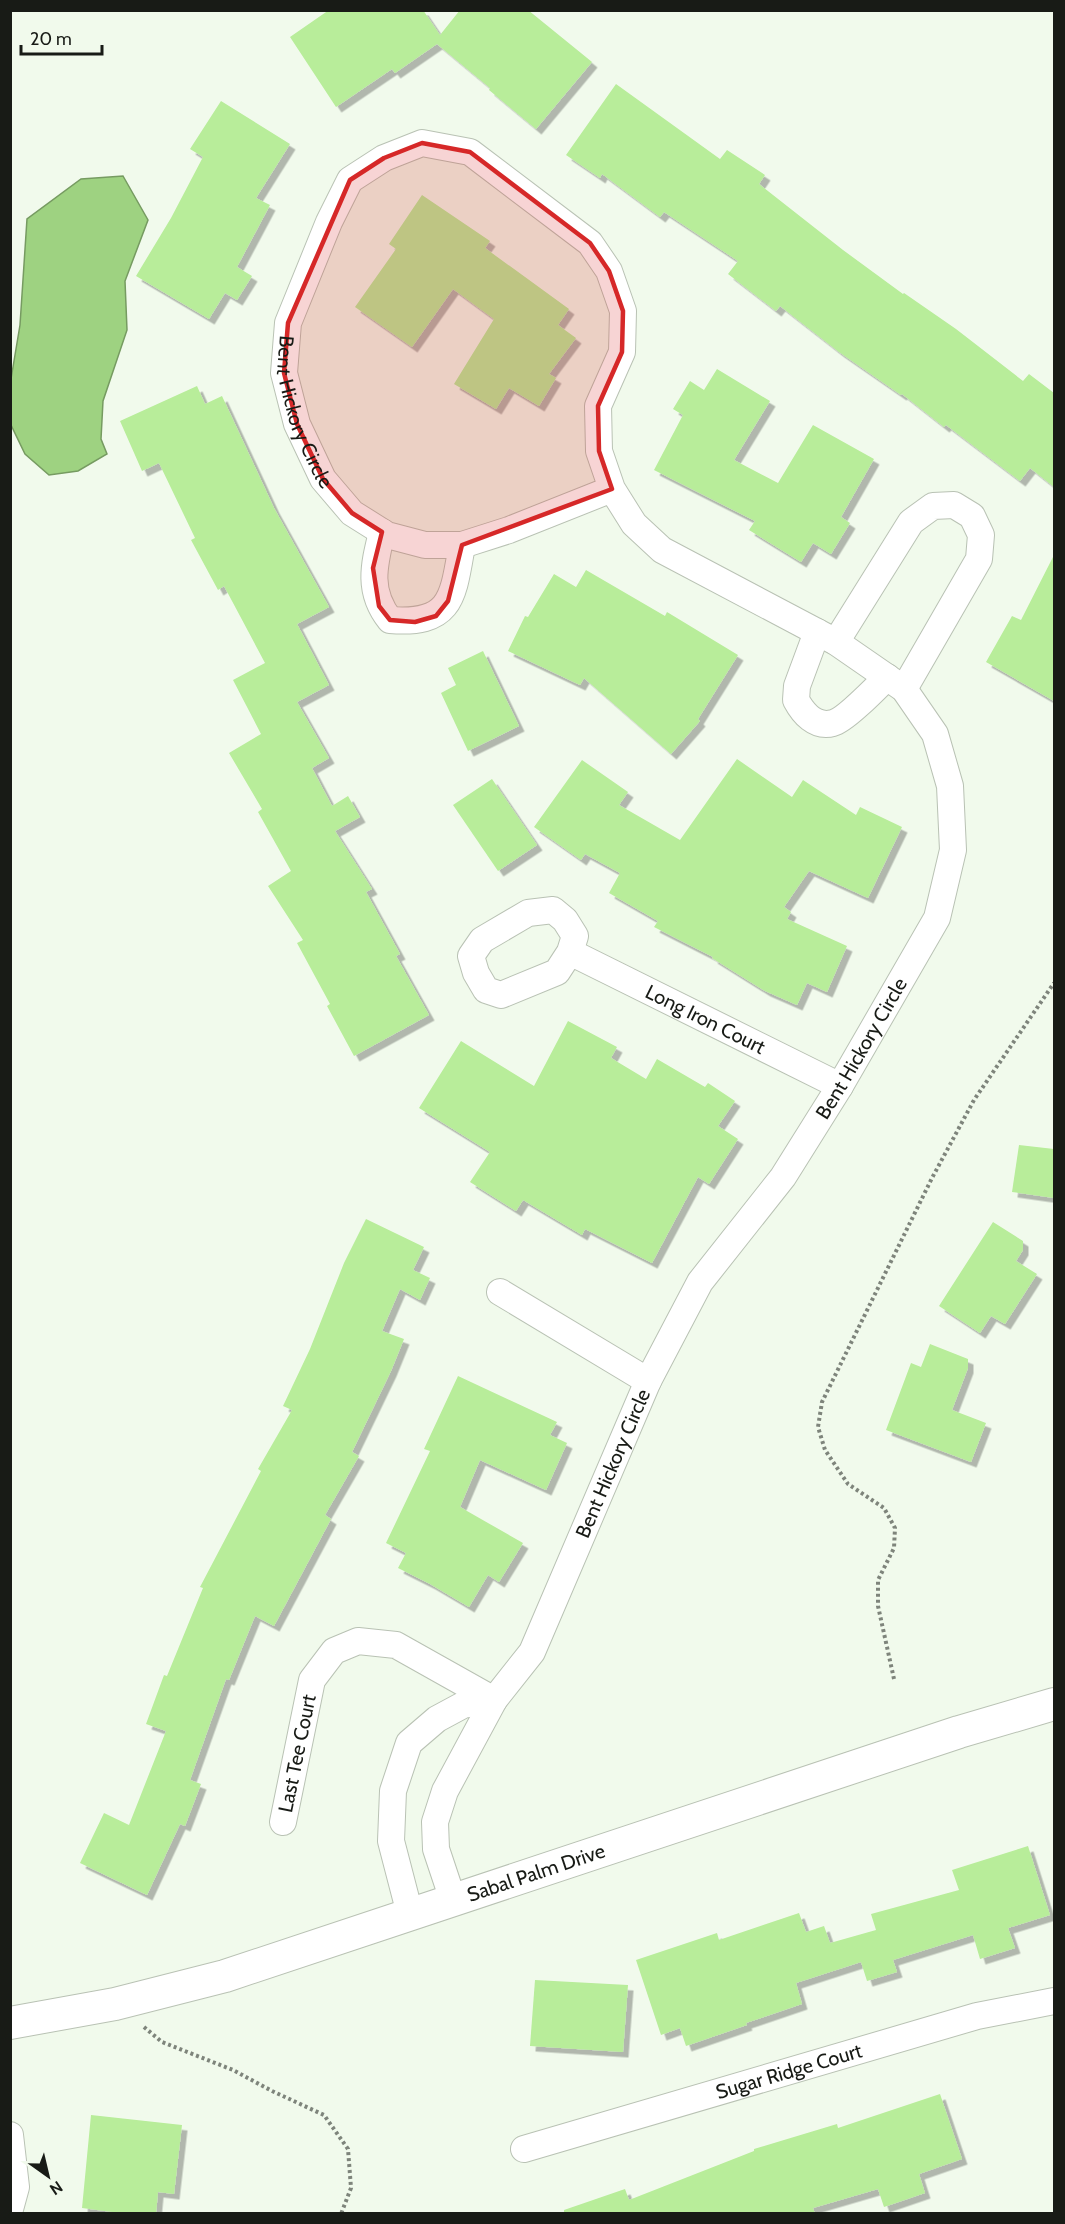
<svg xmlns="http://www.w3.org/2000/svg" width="1065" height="2224" font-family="Cabin,sans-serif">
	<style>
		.water { fill: #9ed281; stroke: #769b61; stroke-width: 1.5 }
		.building { fill: #b8ed9a; filter: url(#shadow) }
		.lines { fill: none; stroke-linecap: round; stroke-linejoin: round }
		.minor-casing { stroke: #b9c2b4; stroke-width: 28 }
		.tertiary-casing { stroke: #b9c2b4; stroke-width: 34 }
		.path { stroke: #7e847b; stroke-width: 4; stroke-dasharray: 3 3; stroke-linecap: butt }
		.minor { stroke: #fff; stroke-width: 26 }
		.tertiary { stroke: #fff; stroke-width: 32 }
		.marked { fill: #d62828; fill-opacity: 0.2; stroke: #d62828; stroke-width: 4.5; stroke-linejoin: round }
		.labels { text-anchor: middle; stroke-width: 4.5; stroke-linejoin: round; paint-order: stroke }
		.street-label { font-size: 20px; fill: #181b16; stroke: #f1faec }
	</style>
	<defs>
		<filter id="shadow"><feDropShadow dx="5.5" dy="5.5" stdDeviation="0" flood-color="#0004"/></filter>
	</defs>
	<rect width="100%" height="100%" fill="#f1faec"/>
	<path class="water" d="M123,176L148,220L125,281L127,330L103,401L101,439L107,454L78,471L49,475L25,454L11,425V379L20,325L27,219L81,179Z"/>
	<g class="building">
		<path d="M329,10H423L440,35L460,10H528L592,62L536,129L489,90L490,88L437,44L395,73L392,69L336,107L290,37Z"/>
		<path d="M616,84L720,159L727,150L765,175L759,184L843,250L903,294L904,293L956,329L1023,381L1029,374L1054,393V487L1030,468L1020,481L946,425L944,427L902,394L901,395L839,352L780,306L776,311L728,274L738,261L664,212L660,217L602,174L600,178L566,155Z"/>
		<path d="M221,101L290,144L256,198L270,205L237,267L252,276L237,300L225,293L209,319L136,276L171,218L203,157L190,149Z"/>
		<path d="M422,195L490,241L485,248L569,309L558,325L576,338L549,374L556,378L539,406L509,388L496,409L454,384L494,319L453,289L412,347L355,307L396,249L389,244Z"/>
		<path d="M717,369L770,401L734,460L778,483L813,425L874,459L841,517L850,523L831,554L813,543L801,562L749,530L755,521L654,470L683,415L673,409L690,381L704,390Z"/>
		<path d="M197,386L205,404L222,396L274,508L329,607L297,624L329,685L297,702L329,758L312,768L332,806L348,796L360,817L335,831L372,889L366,892L400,954L396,956L429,1015L354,1056L327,1006L330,1004L297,943L303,940L268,886L291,871L258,812L262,809L229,753L261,734L233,680L265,663L224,586L218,590L191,540L195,538L159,463L142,471L120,421Z"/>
		<path d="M1054,555V701L986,662L1012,616L1021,620Z"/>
		<path d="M586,570L665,616L667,612L738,655L698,719L700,721L671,754L584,678L580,685L508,651L525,616L528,617L554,574L576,587Z"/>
		<path d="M483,651L519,726L468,751L441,693L456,685L448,668Z"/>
		<path d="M737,759L792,797L803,780L856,815L860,807L902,827L868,898L809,871L784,907L791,912L787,919L847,946L827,992L807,983L797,1005L765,991L712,958L713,957L654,927L658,921L609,893L620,873L585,854L581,860L534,827L582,760L628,792L619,805L680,840Z"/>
		<path d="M492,779L537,845L498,871L453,805Z"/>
		<path d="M568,1021L617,1047L611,1058L646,1079L657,1059L705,1087L708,1083L735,1101L718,1126L738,1139L709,1184L698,1177L652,1263L585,1229L582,1235L523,1200L516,1211L470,1182L490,1152L419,1108L461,1041L534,1086Z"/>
		<path d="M1019,1145L1054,1149V1198L1012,1192Z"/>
		<path d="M366,1219L424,1247L413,1270L430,1278L420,1300L400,1289L382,1331L404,1339L391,1371L352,1452L359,1456L325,1515L331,1519L274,1626L255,1616L229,1680L226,1679L190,1780L201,1784L185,1826L180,1824L147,1895L80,1863L104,1813L129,1825L166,1731L146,1724L164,1675L167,1676L203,1588L200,1587L261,1471L258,1469L292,1410L283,1406L310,1349L344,1263Z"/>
		<path d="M993,1222L1023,1241V1250L1016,1261L1037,1274L1005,1324L991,1316L980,1333L939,1306Z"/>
		<path d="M930,1344L968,1359V1368L952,1410L986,1423L971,1462L886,1430L911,1363L921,1367Z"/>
		<path d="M458,1376L557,1422L550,1435L567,1443L546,1490L480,1460L460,1507L523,1543L499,1582L488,1575L469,1607L430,1584L398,1568L406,1553L386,1543L430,1451L424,1449Z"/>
		<path d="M1028,1846L1050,1915L1008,1928L1015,1948L980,1959L973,1935L893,1960L897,1972L867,1981L861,1962L796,1983L802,2004L746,2023L747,2025L686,2046L680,2028L661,2035L636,1960L717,1933L719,1940L799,1913L806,1932L824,1926L830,1943L876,1930L871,1914L959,1890L952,1870Z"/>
		<path d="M535,1980L628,1985L623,2052L530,2046Z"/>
		<path d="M940,2094L962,2159L919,2174L925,2193L884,2207L878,2189L813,2208L815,2214H564V2210L625,2189L629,2200L754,2151V2149L837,2124L838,2128Z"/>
		<path d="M91,2115L182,2125L174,2194L158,2192L156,2214H128L82,2208Z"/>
	</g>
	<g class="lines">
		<defs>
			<g id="minor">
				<path d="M382,532C374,565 367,591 390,620C452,625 453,597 462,545"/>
				<path d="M817,632L797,686L796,700C803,713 815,728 833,723C845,720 877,687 887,677"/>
				<path d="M836,642L911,522L933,506L954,505L972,516L981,535L979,559L904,689"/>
				<path id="s1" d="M570,952L557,972L501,995L486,990L476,973L471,956L482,940L528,913L553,910L565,920L575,936L570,952L840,1086"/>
				<path d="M500,1292L648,1381"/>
				<path id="s2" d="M283,1822L312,1680L334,1651L358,1641L396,1645L494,1700"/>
				<path id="s3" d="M453,1900L436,1849L435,1822L445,1791L494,1700L532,1652L648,1381L700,1282L783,1177L840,1086L937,918L953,850L950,786L935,734L904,689L836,642L662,550L634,524L612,489L599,451L598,406L622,352L623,311L609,271L590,243L470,152L422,143L384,158L350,180L329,222L288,323L284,373L297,424L323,479L352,513L387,535L425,545H462L509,530L612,489"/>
				<path d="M410,1914L391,1841L393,1791L409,1743L437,1719L463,1705L494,1700"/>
				<path d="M10,2135L16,2187L10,2209"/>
				<path id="s4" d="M524,2149L977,2016L1054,2001"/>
			</g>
			<g id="tertiary">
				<path id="s5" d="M10,2023L115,2004L225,1976L959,1732L1054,1704"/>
			</g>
		</defs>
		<use href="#minor" class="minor-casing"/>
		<use href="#tertiary" class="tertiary-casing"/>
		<g class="path">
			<path d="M894,1679L878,1606V1580L894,1548L895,1528L884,1508L848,1484L825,1450L818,1427L822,1402L932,1178L974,1100L1054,983"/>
			<path d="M144,2027L162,2042L233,2070L272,2091L324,2115L348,2149L351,2188L341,2214"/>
		</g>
		<use href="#minor" class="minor"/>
		<use href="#tertiary" class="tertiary"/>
	</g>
	<path class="marked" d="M422,143L470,152L590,243L609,271L623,311L622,352L598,406L599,451L612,489L462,545L448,601L436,616L415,622L390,620L379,606L373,568L382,532L352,513L323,479L297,424L284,373L288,323L350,180L384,158Z"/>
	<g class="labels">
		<g class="street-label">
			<text dy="7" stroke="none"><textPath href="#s3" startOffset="2512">Bent Hickory Circle</textPath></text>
			<text dy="7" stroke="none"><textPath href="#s1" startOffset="438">Long Iron Court</textPath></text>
			<text dy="7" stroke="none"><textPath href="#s3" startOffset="969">Bent Hickory Circle</textPath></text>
			<text dy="7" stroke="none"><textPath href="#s3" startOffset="483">Bent Hickory Circle</textPath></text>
			<text dy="7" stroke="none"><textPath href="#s2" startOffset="70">Last Tee Court</textPath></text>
			<text dy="7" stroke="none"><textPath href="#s5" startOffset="548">Sabal Palm Drive</textPath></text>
			<text dy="7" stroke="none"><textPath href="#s4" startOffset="276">Sugar Ridge Court</textPath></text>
		</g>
	</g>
	<rect width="1065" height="2224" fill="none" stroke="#181b16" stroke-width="24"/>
	<g transform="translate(48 2176) rotate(146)" stroke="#f1faec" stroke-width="4.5" paint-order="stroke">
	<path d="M0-4.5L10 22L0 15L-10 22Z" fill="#181b16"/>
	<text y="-9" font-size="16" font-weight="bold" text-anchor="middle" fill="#181b16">N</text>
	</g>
	<path d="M21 45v9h81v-9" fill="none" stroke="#181b16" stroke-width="3"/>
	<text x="30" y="45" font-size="18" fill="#181b16" stroke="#f1faec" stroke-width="4.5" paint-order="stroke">20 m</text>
</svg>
